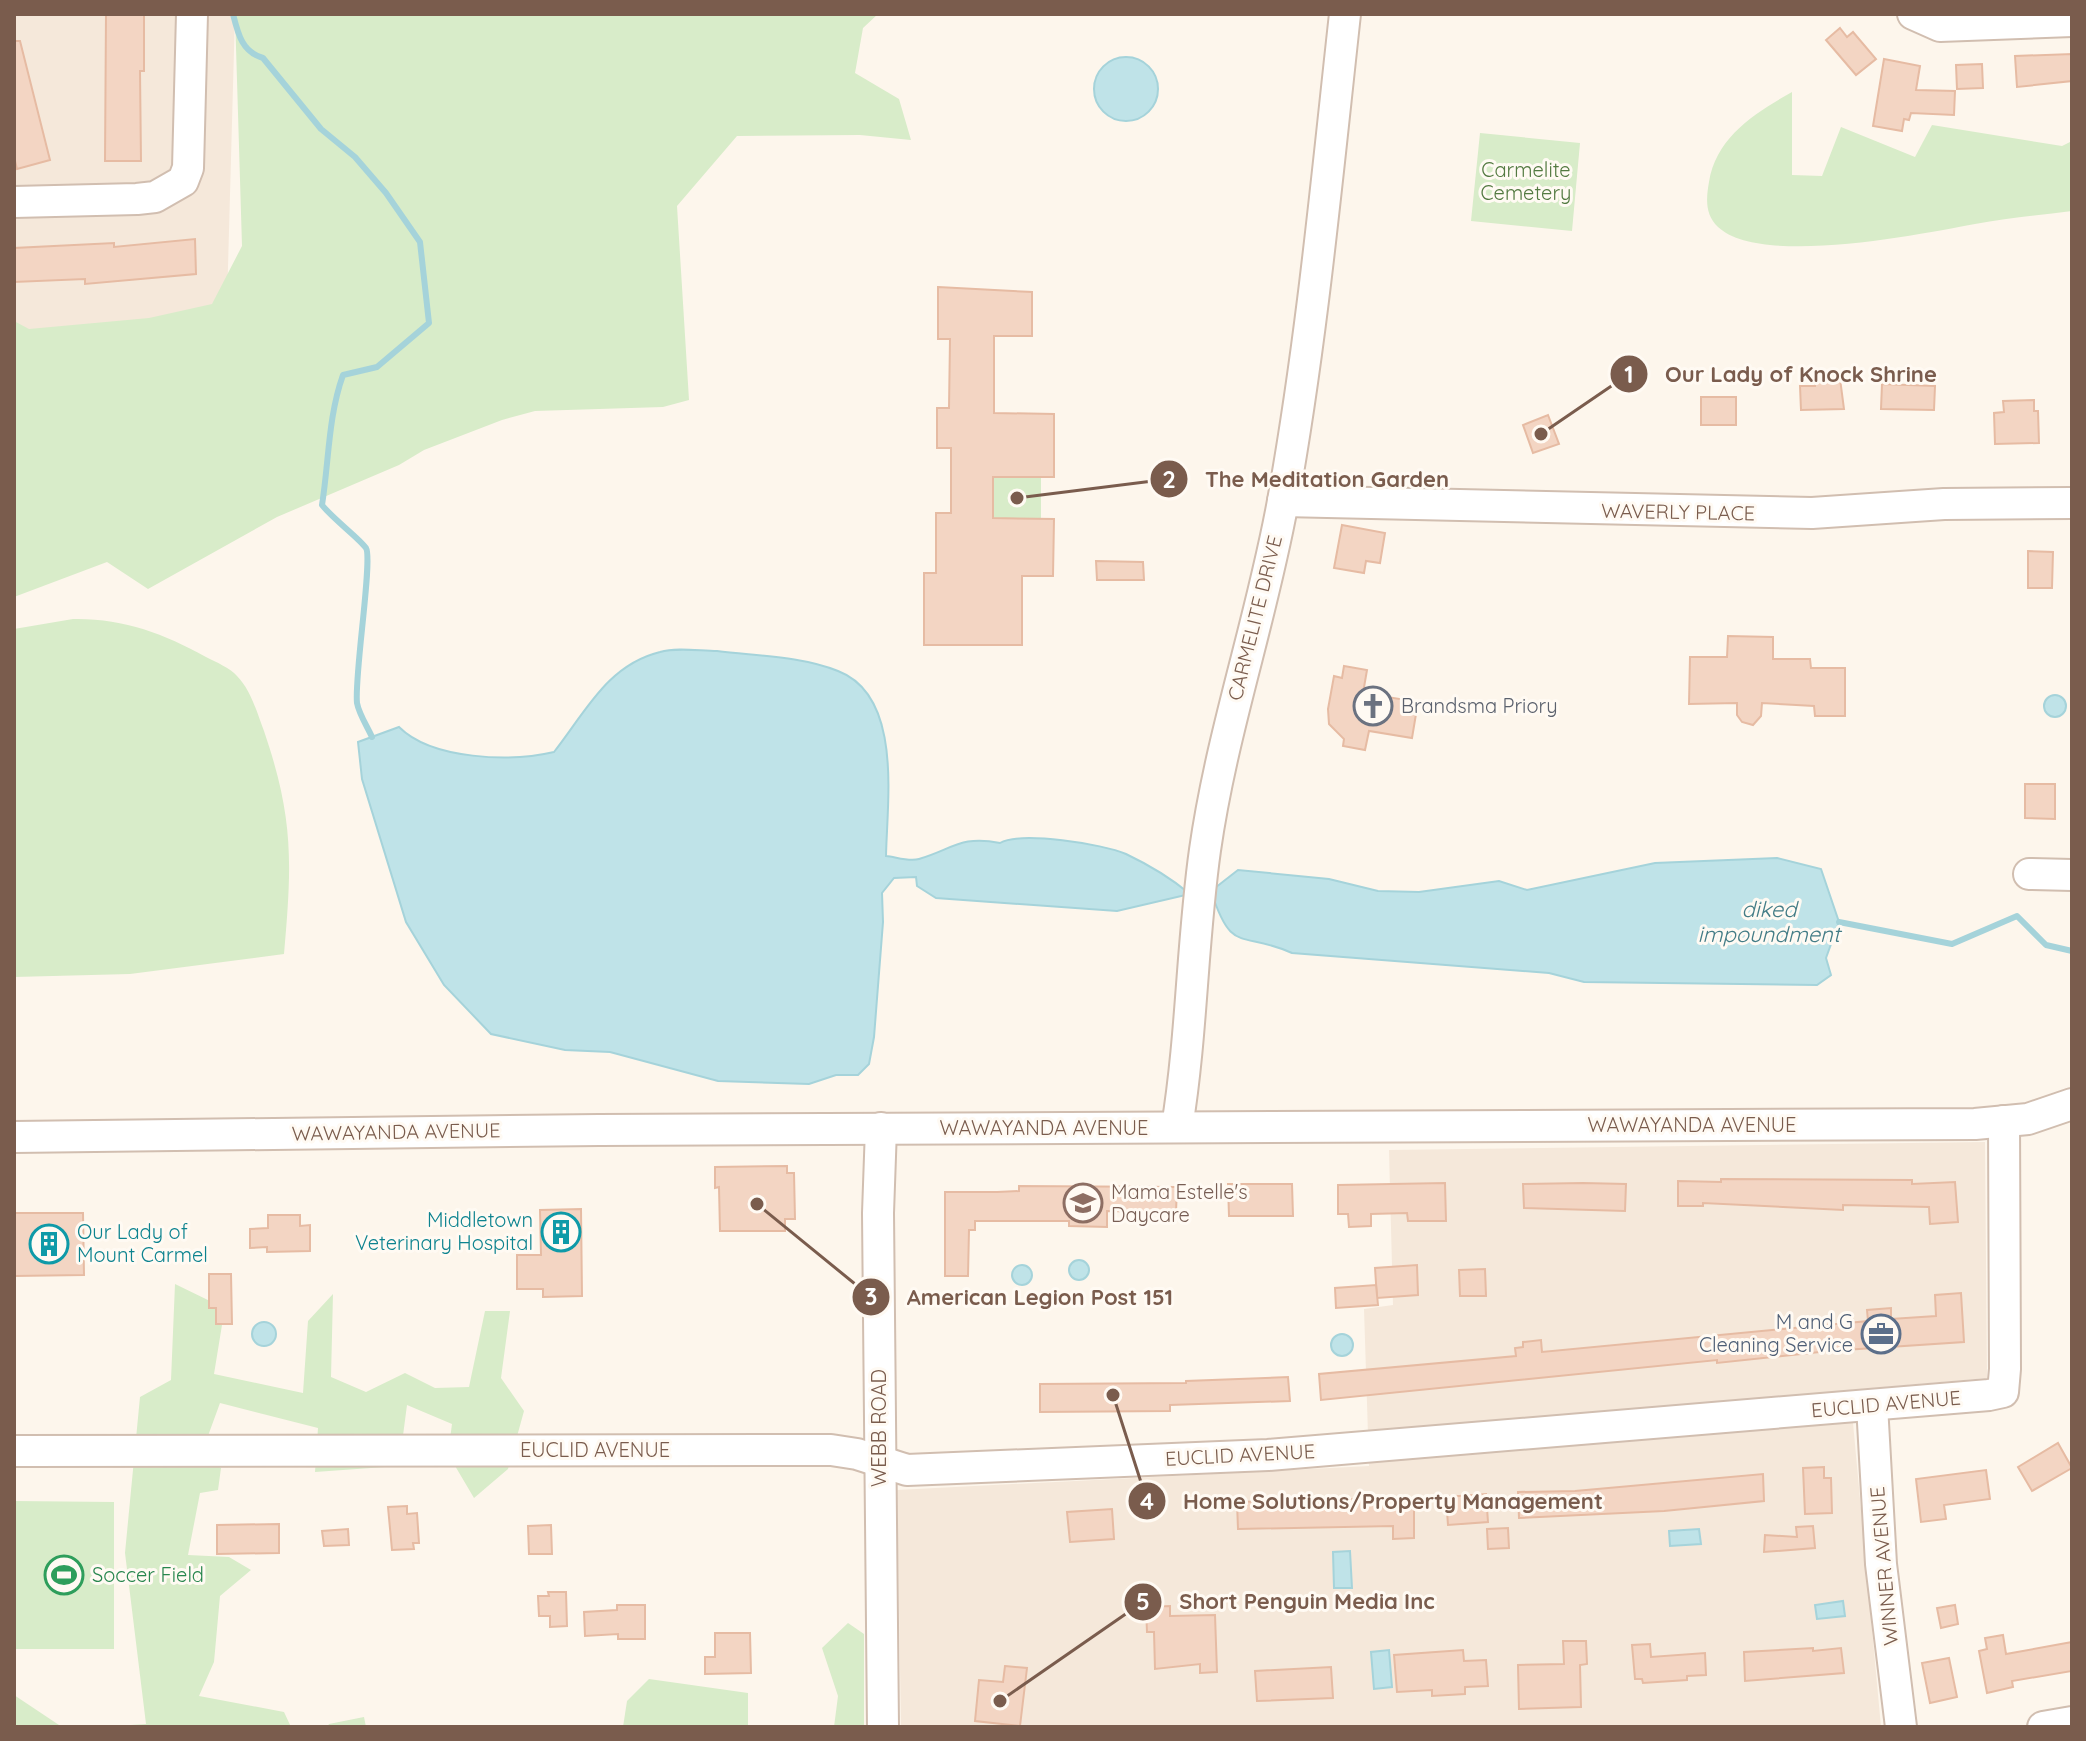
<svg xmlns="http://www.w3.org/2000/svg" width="2086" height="1741" font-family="Quicksand,sans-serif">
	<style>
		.residential { fill: #f5e8da }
		.green { fill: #d8ecc9 }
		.water { fill: #bfe3e8; stroke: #a5d3da; stroke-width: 2 }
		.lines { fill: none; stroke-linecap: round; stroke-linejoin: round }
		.stream { stroke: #a5d3da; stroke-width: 6 }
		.building { fill: #f3d5c3; stroke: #e6bba3; stroke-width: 2 }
		.minor-casing { stroke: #d1beb0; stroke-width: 34 }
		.minor { stroke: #fff; stroke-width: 30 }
		.labels { text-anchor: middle; stroke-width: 6; stroke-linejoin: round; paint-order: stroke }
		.park-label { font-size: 20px; fill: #537a41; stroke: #fffaf3 }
		.street-label { font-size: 20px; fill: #7a5c4d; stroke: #fffaf3 }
		.worship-label { font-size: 20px; fill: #5b616d; stroke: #fffaf3; text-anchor: start }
		.education-label { font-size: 20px; fill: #785e54; stroke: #fffaf3; text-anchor: start }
		.culture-label { font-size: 20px; fill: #0d838f; stroke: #fffaf3; text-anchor: end }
		.service-label { font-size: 20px; fill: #4e5e75; stroke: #fffaf3; text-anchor: end }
		.leisure-label { font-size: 20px; fill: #27864d; stroke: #fffaf3; text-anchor: start }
		.water-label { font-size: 22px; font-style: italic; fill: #437c86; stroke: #fffaf3 }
		.leader { fill: none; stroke: #7a5c4d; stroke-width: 3 }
		.callout-dot { fill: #7a5c4d; stroke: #fffaf3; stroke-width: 3 }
		.mark-label { font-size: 24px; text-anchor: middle; font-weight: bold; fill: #fff }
		.callout-label { font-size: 22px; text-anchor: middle; font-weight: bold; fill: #7a5c4d; stroke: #fffaf3; stroke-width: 6; stroke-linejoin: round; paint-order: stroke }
	</style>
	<rect width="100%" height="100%" fill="#fdf6ec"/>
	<g class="residential">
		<path d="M14,14H235L226,339L14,347Z"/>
		<path d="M1985,1142L1987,1378L1850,1390L1881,1727H901L897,1490L1369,1466L1364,1309L1393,1305L1389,1150Z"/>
	</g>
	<g class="green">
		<path d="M235,14H878L863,28L855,73L899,99L911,140L860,135L737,136L677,206L689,400L663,407L535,411L502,420L424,450L399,465L277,517L148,589L107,562L14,597V321L29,329L149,318L212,304L242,246Z"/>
		<path d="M1792,92V175L1822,176L1841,127L1915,157L1932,125L2062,146L2072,141V211C2040,215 2007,218 1975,224C1921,234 1761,267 1718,227C1705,215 1706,199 1709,182C1716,137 1755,113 1792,92Z"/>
		<path d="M1480,133L1580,143L1572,231L1471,221Z"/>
		<rect x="993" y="477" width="48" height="41"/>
		<path d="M73,619C122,618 163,633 206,657C216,662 230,668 237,676C251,690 257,713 264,731C294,819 292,863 284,954L130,974L14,977V629Z"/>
		<path d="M175,1284L212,1302L222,1325L214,1374L303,1393L308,1321L333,1294L331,1377L366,1392L405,1373L435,1388L469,1387L485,1311H510L501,1378L524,1411L508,1469L474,1498L448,1454L452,1424L407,1405L399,1466L315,1472L318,1428L220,1403L201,1455L221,1468L218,1490L200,1493L188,1555L229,1557L251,1570L220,1596L214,1662L199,1696L284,1712L291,1727H100L146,1724L125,1553L140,1397L171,1380Z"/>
		<path d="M14,1501L114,1502V1649H14Z"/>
		<path d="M848,1623L864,1634V1727H834L838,1696L822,1648Z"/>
		<path d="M649,1679L748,1693V1727H623L627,1701Z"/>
		<path d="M14,1695L59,1725V1727H14Z"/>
		<path d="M364,1717L366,1727H327L329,1724Z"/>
	</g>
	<g class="water">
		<circle cx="1126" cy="89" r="32"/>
		<path d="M717,651C756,656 801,656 838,671C903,696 887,801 886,856C896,857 909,862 919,859C953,849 961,835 1000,843C1021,831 1103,844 1126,854C1147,864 1172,879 1190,894L1117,911L936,898L917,886L916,877L894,878L882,893L883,922L874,1037L869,1064L858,1075H836L809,1084L718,1081L610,1052L565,1050L491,1034L444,985L406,922L362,779L358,742L399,727C432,760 511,762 554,752C585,713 607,665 660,652C677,647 700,651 717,651Z"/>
		<circle cx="2055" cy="706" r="11"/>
		<path d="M1777,858L1821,869L1839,922L1826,958L1831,975L1817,985L1584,982L1549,973L1292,953C1241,930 1232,956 1211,891L1238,870L1329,879L1378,891L1419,892L1499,881L1527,890L1655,863Z"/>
		<circle cx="1079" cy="1270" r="10"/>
		<circle cx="1022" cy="1275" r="10"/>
		<circle cx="264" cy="1334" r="12"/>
		<circle cx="1342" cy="1345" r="11"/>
		<path d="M1699,1529L1701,1544L1670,1546L1669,1531Z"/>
		<path d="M1350,1551L1352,1588H1334L1333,1552Z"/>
		<path d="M1843,1601L1845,1616L1817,1619L1815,1605Z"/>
		<path d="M1389,1650L1392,1687L1374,1689L1371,1652Z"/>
	</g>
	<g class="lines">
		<g class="stream">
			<path d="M233,14C238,34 242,52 263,58L321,129L355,157L386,193L420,242L429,323L377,367L343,375C328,417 329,461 322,505C333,519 359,538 366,548C373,559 354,676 357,703C359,714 367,726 372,737"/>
			<path d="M1839,922L1952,944L2017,916L2046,945L2072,951"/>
		</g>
	</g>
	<g class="building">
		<path d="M106,14H144V71H140L141,161H105Z"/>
		<path d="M1840,28L1847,37L1853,32L1876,59L1856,75L1826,40Z"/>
		<path d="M14,41H20L50,160L17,169L14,157Z"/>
		<path d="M2072,54V81L2017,87L2015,56Z"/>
		<path d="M1884,59L1920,66L1916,90L1955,91L1954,115L1911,113L1909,120L1904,119L1902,131L1873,126Z"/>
		<path d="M1982,64L1983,88L1957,89L1956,65Z"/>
		<path d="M195,239L196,274L85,284V279L14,282V248L114,243V247Z"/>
		<path d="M938,287L1032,292V336H994V413L1054,414V477H993V518L1054,519L1053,576H1022V645H924V573H936V513H951V448H937V408H949L950,339H938Z"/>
		<path d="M1839,371L1844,409L1801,410L1800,386H1815V372Z"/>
		<path d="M1882,384L1935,386L1934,410L1881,409Z"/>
		<rect x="1701" y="397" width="35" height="28"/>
		<path d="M2034,400V411H2038L2039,443L1995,444L1994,413L2004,412L2003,401Z"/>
		<path d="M1548,415L1559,444L1533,453L1523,425Z"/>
		<path d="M1342,525L1385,533L1380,563L1366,561L1364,573L1334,568Z"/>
		<path d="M2028,551L2053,552L2052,588H2028Z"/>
		<path d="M1096,561L1143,562L1144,580H1097Z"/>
		<path d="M1728,636L1773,637V659H1810L1811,668H1845V716H1815L1814,706L1762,703L1761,716L1753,725L1742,722L1737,715V703L1689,704L1690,657H1727Z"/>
		<path d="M1344,666L1367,670L1363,693L1418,702L1412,738L1369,731L1365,750L1343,746L1344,739L1329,724L1328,709L1334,676L1342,678Z"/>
		<path d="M2025,784H2055V819L2025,818Z"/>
		<path d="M787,1166V1173H794L795,1219H785V1231H720L719,1187L715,1188V1167Z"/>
		<path d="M1721,1179L1912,1180V1184L1955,1182L1958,1222L1930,1224L1929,1207L1843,1205V1210L1703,1203V1206H1678V1181L1721,1182Z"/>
		<path d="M1445,1183L1446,1221H1408L1407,1213L1371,1214V1226L1349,1227L1348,1214H1338V1185Z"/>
		<path d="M1583,1183L1626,1184L1625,1211L1524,1208L1523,1184Z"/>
		<path d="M1228,1184H1292L1293,1216H1229Z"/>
		<path d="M1019,1186L1177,1187L1176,1212L1107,1211V1227L1069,1226V1221H975V1230H969L968,1276H945V1192H997L1019,1191Z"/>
		<path d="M581,1209L582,1296L543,1297V1289H517V1255H541L540,1210Z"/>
		<path d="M14,1213H83L84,1275L14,1276Z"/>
		<path d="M268,1215H300V1226L310,1225V1251L267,1252V1247L250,1248V1229L268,1228Z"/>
		<path d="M1417,1265L1418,1295L1377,1298L1375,1268Z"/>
		<path d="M1485,1269L1486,1296H1460L1459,1270Z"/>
		<path d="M209,1274H231L232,1324H216V1308H209Z"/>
		<path d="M1376,1285L1378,1305L1336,1308L1335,1288Z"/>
		<path d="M1961,1293L1964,1342L1829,1351L1717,1363V1360L1321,1400L1319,1374L1516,1356L1515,1348L1523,1347V1342L1541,1340L1542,1352L1868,1321L1867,1310L1891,1308V1319L1936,1316L1935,1295Z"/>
		<path d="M1288,1377L1290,1401L1170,1405V1411L1040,1412V1384L1186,1383V1381Z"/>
		<path d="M2058,1443L2072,1468L2032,1491L2018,1467Z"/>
		<path d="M1824,1467V1478H1831L1832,1513L1805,1514L1803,1468Z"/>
		<path d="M1986,1470L1990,1499L1944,1505L1946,1519L1921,1522L1916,1479Z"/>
		<path d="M1763,1474L1764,1501L1664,1511L1519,1518L1518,1492L1575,1491Z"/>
		<path d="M1486,1494L1488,1522L1448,1525L1446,1497Z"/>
		<path d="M1345,1499L1414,1500V1538L1393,1539V1526L1238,1529L1237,1502Z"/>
		<path d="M407,1506V1514L417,1513L419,1543H413L414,1549L392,1550L388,1507Z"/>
		<path d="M1112,1509L1114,1539L1070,1542L1067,1512Z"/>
		<path d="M279,1524V1553L217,1554V1525Z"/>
		<path d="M551,1525L552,1554H529L528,1526Z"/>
		<path d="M1813,1526L1815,1548L1764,1552L1765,1535L1797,1537L1796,1527Z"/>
		<path d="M1508,1528L1509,1548L1488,1549L1487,1529Z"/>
		<path d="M348,1529L349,1545L324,1546L322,1531Z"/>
		<path d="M548,1592H566L567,1626L550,1627V1616H539L538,1596H549Z"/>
		<path d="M617,1605H645V1639H618V1634L585,1636L584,1612L617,1610Z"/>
		<path d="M1955,1605L1958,1624L1941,1628L1937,1608Z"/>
		<path d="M1170,1606V1616L1215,1615L1217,1672L1200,1673V1664L1155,1669L1154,1632H1147L1146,1607Z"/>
		<path d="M715,1633H750L751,1673L705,1674V1657H715Z"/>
		<path d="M2003,1635L2006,1654L2072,1642V1671L2012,1681L2013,1687L1987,1693L1979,1651L1987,1649L1985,1638Z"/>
		<path d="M1563,1641H1586L1587,1664L1580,1665L1581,1707L1519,1709L1518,1665L1564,1664Z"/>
		<path d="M1650,1644L1651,1657L1705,1653L1706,1675L1687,1676V1680L1643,1683L1642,1679H1635L1632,1645Z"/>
		<path d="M1813,1648V1651L1841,1648L1844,1673L1745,1681L1744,1652Z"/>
		<path d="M1463,1650L1464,1661L1486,1660L1488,1686L1465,1687V1694L1432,1696V1690L1397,1692L1394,1655Z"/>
		<path d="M1949,1658L1957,1697L1930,1703L1922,1663Z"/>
		<path d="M1005,1666L1027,1668L1020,1726L975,1721L979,1680L1003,1682Z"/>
		<path d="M1331,1667L1333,1698L1257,1701L1255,1671Z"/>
	</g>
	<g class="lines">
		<defs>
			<g id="minor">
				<path d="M1913,14L1940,26L2072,21"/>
				<path d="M14,202L137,199L155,197L183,181L188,168L192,14"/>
				<path d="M1283,501L1812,513L1944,504L2072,503"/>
				<path d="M2029,874L2072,875"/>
				<path d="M1177,1127C1192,1035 1192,942 1205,850C1222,731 1262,618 1283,501C1312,340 1327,177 1345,14"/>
				<path d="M881,1128L878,1213L883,1727"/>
				<path d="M14,1137L599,1130L1975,1124L2028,1119L2072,1104"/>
				<path d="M1872,1405L1881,1564L1901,1727"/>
				<path d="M14,1451L831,1450L857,1454L907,1470L1268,1455L1989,1395L2003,1392L2005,1369L2004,1121"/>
				<path d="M2043,1727L2072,1722"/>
			</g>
		</defs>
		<use href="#minor" class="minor-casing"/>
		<use href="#minor" class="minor"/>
	</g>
	<defs>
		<symbol id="church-ring" viewBox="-11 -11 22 22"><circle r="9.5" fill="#fffaf3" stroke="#6b7280" stroke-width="1.5"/><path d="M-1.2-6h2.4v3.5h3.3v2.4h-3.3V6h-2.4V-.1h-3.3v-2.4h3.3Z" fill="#6b7280"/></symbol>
		<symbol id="school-ring" viewBox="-11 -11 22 22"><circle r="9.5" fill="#fffaf3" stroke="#8d6e63" stroke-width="1.5"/><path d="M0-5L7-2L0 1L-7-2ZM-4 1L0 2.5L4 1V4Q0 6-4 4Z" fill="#8d6e63"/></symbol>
		<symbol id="building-ring" viewBox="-11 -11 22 22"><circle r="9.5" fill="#fffaf3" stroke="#0f9aa8" stroke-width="1.5"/><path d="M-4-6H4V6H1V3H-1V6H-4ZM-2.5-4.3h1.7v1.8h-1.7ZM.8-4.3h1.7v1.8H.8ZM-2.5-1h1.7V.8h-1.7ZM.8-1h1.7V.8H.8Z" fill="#0f9aa8"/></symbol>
		<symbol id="office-ring" viewBox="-11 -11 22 22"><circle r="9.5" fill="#fffaf3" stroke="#5c6f8a" stroke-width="1.5"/><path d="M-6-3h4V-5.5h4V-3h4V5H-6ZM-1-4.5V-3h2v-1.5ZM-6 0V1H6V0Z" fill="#5c6f8a"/></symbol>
		<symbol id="stadium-ring" viewBox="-11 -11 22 22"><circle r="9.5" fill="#fffaf3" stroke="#2e9e5b" stroke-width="1.5"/><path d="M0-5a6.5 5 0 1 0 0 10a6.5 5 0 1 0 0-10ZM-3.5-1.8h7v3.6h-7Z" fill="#2e9e5b"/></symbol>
	</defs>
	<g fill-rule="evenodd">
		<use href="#church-ring" x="1351" y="684" width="44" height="44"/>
		<use href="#school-ring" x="1061" y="1181" width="44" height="44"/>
		<use href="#building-ring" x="539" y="1210" width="44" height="44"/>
		<use href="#building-ring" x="27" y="1222" width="44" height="44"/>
		<use href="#office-ring" x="1859" y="1312" width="44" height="44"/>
		<use href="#stadium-ring" x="42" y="1553" width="44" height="44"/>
	</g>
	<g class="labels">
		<g class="park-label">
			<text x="1526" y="177">Carmelite<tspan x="1526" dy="23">Cemetery</tspan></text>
		</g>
		<g class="street-label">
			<text transform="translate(1678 512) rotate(1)" y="7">WAVERLY PLACE</text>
			<text transform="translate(1255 618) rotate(-76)" y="7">CARMELITE DRIVE</text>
			<text x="1692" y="1132">WAWAYANDA AVENUE</text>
			<text x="1044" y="1135">WAWAYANDA AVENUE</text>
			<text transform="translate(396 1132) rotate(-1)" y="7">WAWAYANDA AVENUE</text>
			<text transform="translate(1886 1404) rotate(-5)" y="7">EUCLID AVENUE</text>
			<text transform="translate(879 1428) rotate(-90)" y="7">WEBB ROAD</text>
			<text x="595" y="1457">EUCLID AVENUE</text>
			<text transform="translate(1240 1455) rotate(-3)" y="7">EUCLID AVENUE</text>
			<text transform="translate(1884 1566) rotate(-95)" y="7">WINNER AVENUE</text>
		</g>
		<g class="worship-label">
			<text x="1401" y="713">Brandsma Priory</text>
		</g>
		<g class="education-label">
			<text x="1111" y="1199">Mama Estelle's<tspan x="1111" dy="23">Daycare</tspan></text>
		</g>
		<g class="culture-label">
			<text x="533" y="1227">Middletown<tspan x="533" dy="23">Veterinary Hospital</tspan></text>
			<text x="77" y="1239" text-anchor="start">Our Lady of<tspan x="77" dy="23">Mount Carmel</tspan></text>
		</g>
		<g class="service-label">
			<text x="1853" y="1329">M and G<tspan x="1853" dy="23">Cleaning Service</tspan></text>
		</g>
		<g class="leisure-label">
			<text x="92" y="1582">Soccer Field</text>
		</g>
		<g class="water-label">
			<text x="1769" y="917">diked<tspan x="1769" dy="25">impoundment</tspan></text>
		</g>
	</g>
	<path class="leader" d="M1541 434L1629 374M1017 498L1169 479M757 1204L871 1297M1113 1395L1147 1501M1000 1701L1143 1602"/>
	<g class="callout-dot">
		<circle cx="1541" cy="434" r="8"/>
		<circle cx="1017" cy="498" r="8"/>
		<circle cx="757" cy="1204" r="8"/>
		<circle cx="1113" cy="1395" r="8"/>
		<circle cx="1000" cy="1701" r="8"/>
		<circle cx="1629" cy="374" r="20"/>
		<circle cx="1169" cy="479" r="20"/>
		<circle cx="871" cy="1297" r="20"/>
		<circle cx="1147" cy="1501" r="20"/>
		<circle cx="1143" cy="1602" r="20"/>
	</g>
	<g class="mark-label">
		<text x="1629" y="383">1</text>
		<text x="1169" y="488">2</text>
		<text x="871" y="1305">3</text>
		<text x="1147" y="1510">4</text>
		<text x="1143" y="1610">5</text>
	</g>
	<g class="callout-label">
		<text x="1801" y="382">Our Lady of Knock Shrine</text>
		<text x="1327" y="487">The Meditation Garden</text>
		<text x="1040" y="1305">American Legion Post 151</text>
		<text x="1393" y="1509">Home Solutions/Property Management</text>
		<text x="1307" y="1609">Short Penguin Media Inc</text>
	</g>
	<rect width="2086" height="1741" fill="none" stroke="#7a5c4d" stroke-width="32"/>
</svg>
